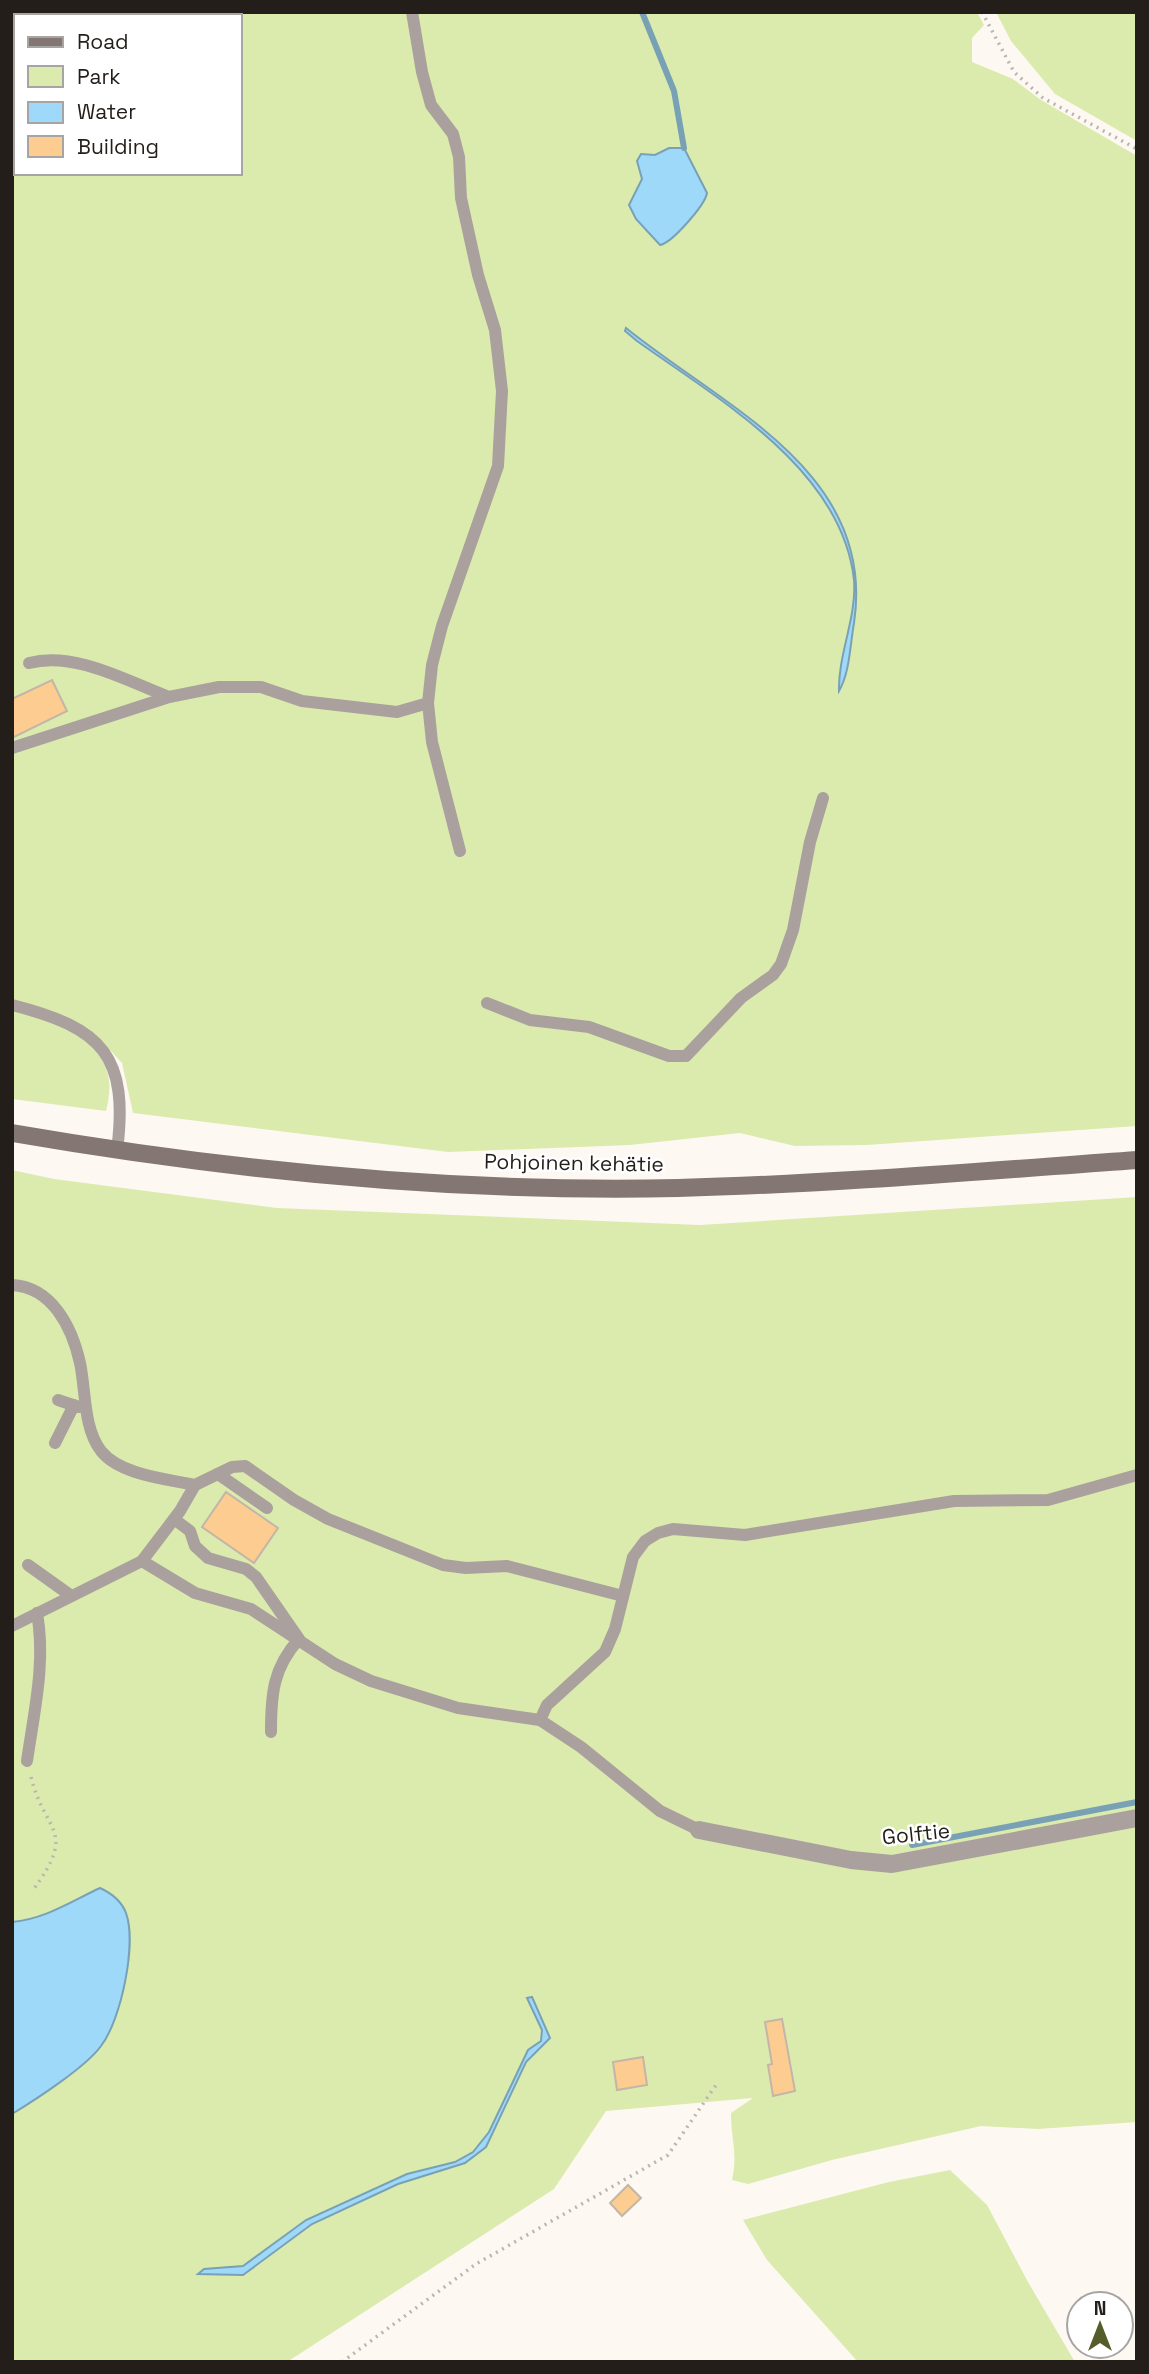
<svg xmlns="http://www.w3.org/2000/svg" width="1149" height="2374" font-family="'Space Grotesk',sans-serif">
	<style>
		.green { fill: #dbebad; fill-rule: evenodd }
		.water { fill: #9ed9fa; stroke: #79a1b6; stroke-width: 2 }
		.lines { fill: none; stroke-linecap: round; stroke-linejoin: round }
		.stream { stroke: #79a1b6; stroke-width: 6 }
		.building { fill: #fdcc90; stroke: #c3b6a8; stroke-width: 2 }
		.path { stroke: #bbb5b0; stroke-width: 3.5; stroke-dasharray: 2 5; stroke-linecap: butt }
		.service { stroke: #aaa19e; stroke-width: 12 }
		.minor { stroke: #aaa19e; stroke-width: 18 }
		.secondary { stroke: #847773; stroke-width: 18 }
		.labels { text-anchor: middle; stroke-width: 5; stroke-linejoin: round; paint-order: stroke }
		.street-label { font-size: 21px; fill: #231e19; stroke: #fff }
	</style>
	<rect width="100%" height="100%" fill="#fef8f3"/>
	<g class="green">
		<path d="M12,12H977L984,25L972,38V62L1013,79L1041,100L1137,156V1126L867,1145L795,1146L740,1133L630,1145L448,1152L133,1113L122,1063L111,1051L95,1050C111,1070 112,1086 106,1111L12,1099ZM16,16H240V173H16Z"/>
		<path d="M996,12H1137V141L1055,94L1011,41Z"/>
		<path d="M12,1170L54,1179L277,1208L700,1225L1137,1197V2122L1038,2129L981,2126L832,2160L748,2184L732,2180C738,2154 731,2139 731,2113L753,2098L606,2111L554,2189L287,2362H12Z"/>
		<path d="M950,2170L987,2205L1028,2282L1075,2362H858L767,2260L743,2220L889,2182Z"/>
	</g>
	<g class="water">
		<path d="M669,148H684L707,193C705,205 672,243 660,245L636,219L629,205L642,179L637,161L641,154L655,155Z"/>
		<path d="M626,328C723,407 877,472 854,623C850,645 850,672 839,691C838,654 857,617 854,580C842,469 718,399 637,341L625,331Z"/>
		<path d="M100,1888C111,1893 121,1900 126,1913C137,1944 121,2020 101,2046C86,2067 35,2100 12,2114V1922C45,1919 70,1902 100,1888Z"/>
		<path d="M532,1997L550,2038L526,2062L486,2147L465,2163L398,2184L312,2224L243,2275L198,2274L204,2269L243,2266L306,2220L407,2174L455,2162L473,2152L489,2132L528,2050L541,2041L542,2030L527,1998Z"/>
	</g>
	<g class="lines">
		<g class="stream">
			<path d="M642,12L674,91L684,148"/>
			<path d="M912,1845L1137,1802"/>
		</g>
	</g>
	<g class="building">
		<path d="M52,680L67,711L12,738V699Z"/>
		<path d="M226,1492L278,1528L254,1563L202,1527Z"/>
		<path d="M782,2019L795,2091L773,2096L768,2065L772,2064L765,2022Z"/>
		<path d="M643,2057L647,2085L617,2090L613,2062Z"/>
		<path d="M628,2185L641,2198L622,2216L610,2203Z"/>
	</g>
	<g class="lines">
		<g class="path">
			<path d="M982,12L1014,72L1043,98L1137,149"/>
			<path d="M31,1777C45,1834 78,1829 33,1890"/>
			<path d="M342,2362L476,2264L668,2155L716,2085"/>
		</g>
		<g class="service">
			<path d="M29,663C75,651 127,681 169,697"/>
			<path d="M428,703L432,742L460,851"/>
			<path d="M12,748L169,697L219,687H261L302,701L397,712L428,703L432,665L442,626L498,466L502,391L495,330L478,275L461,198L459,157L453,134L431,105L422,72L412,12"/>
			<path d="M487,1003L530,1020L589,1027L669,1056H686L741,998L773,975L781,964L793,930L810,842L823,798"/>
			<path d="M12,1005C103,1028 129,1056 117,1151"/>
			<path d="M12,1285C52,1287 72,1327 80,1363C86,1391 83,1427 101,1451C120,1475 167,1479 195,1485L232,1467L245,1466L294,1500L328,1519L443,1565L466,1568L507,1566L623,1596"/>
			<path d="M58,1400L79,1407"/>
			<path d="M55,1443L74,1405"/>
			<path d="M218,1474L267,1508"/>
			<path d="M174,1519L190,1531L195,1546L208,1558L246,1569L256,1577L299,1639C273,1668 271,1694 271,1732"/>
			<path d="M142,1561L180,1511L195,1485"/>
			<path d="M28,1565L70,1595"/>
			<path d="M12,1626L142,1561L195,1593L251,1609L335,1664L371,1681L458,1708L540,1720L581,1747L660,1811L699,1830"/>
			<path d="M540,1720L547,1705L605,1652L615,1629L633,1557L645,1541L658,1533L673,1529L745,1535L954,1501L1048,1500L1137,1475"/>
			<path d="M27,1761C34,1712 46,1662 37,1613"/>
		</g>
		<path class="minor" d="M699,1830L851,1860L892,1864L1137,1818"/>
		<path class="secondary" d="M12,1133C232,1171 455,1193 678,1188C831,1184 984,1171 1137,1160"/>
	</g>
	<g class="labels">
		<g class="street-label">
			<text transform="translate(574 1163) rotate(1)" y="7">Pohjoinen kehätie</text>
			<text transform="translate(916 1834) rotate(-6)" y="7">Golftie</text>
		</g>
	</g>
	<rect width="1149" height="2374" fill="none" stroke="#231e19" stroke-width="28"/>
	<rect x="14" y="14" width="228" height="161" fill="#ffffff" stroke="#a7a5a3" stroke-width="2"/>
	<rect x="28" y="37" width="35" height="10" fill="#847773" stroke="#a7a5a3" stroke-width="2"/>
	<text x="77" y="49" font-size="21" fill="#231e19">Road</text>
	<rect x="28" y="66" width="35" height="21" fill="#dbebad" stroke="#a7a5a3" stroke-width="2"/>
	<text x="77" y="84" font-size="21" fill="#231e19">Park</text>
	<rect x="28" y="102" width="35" height="21" fill="#9ed9fa" stroke="#a7a5a3" stroke-width="2"/>
	<text x="77" y="119" font-size="21" fill="#231e19">Water</text>
	<rect x="28" y="136" width="35" height="21" fill="#fdcc90" stroke="#a7a5a3" stroke-width="2"/>
	<text x="77" y="154" font-size="21" fill="#231e19">Building</text>
	<g transform="translate(1100 2325)"><circle r="33" fill="#ffffff" stroke="#a7a5a3" stroke-width="2"/>
	<path d="M0-5L12 26L0 18L-12 26Z" fill="#575d2a"/>
	<text y="-10" font-size="19" font-weight="bold" text-anchor="middle" fill="#231e19">N</text>
	</g>
</svg>
